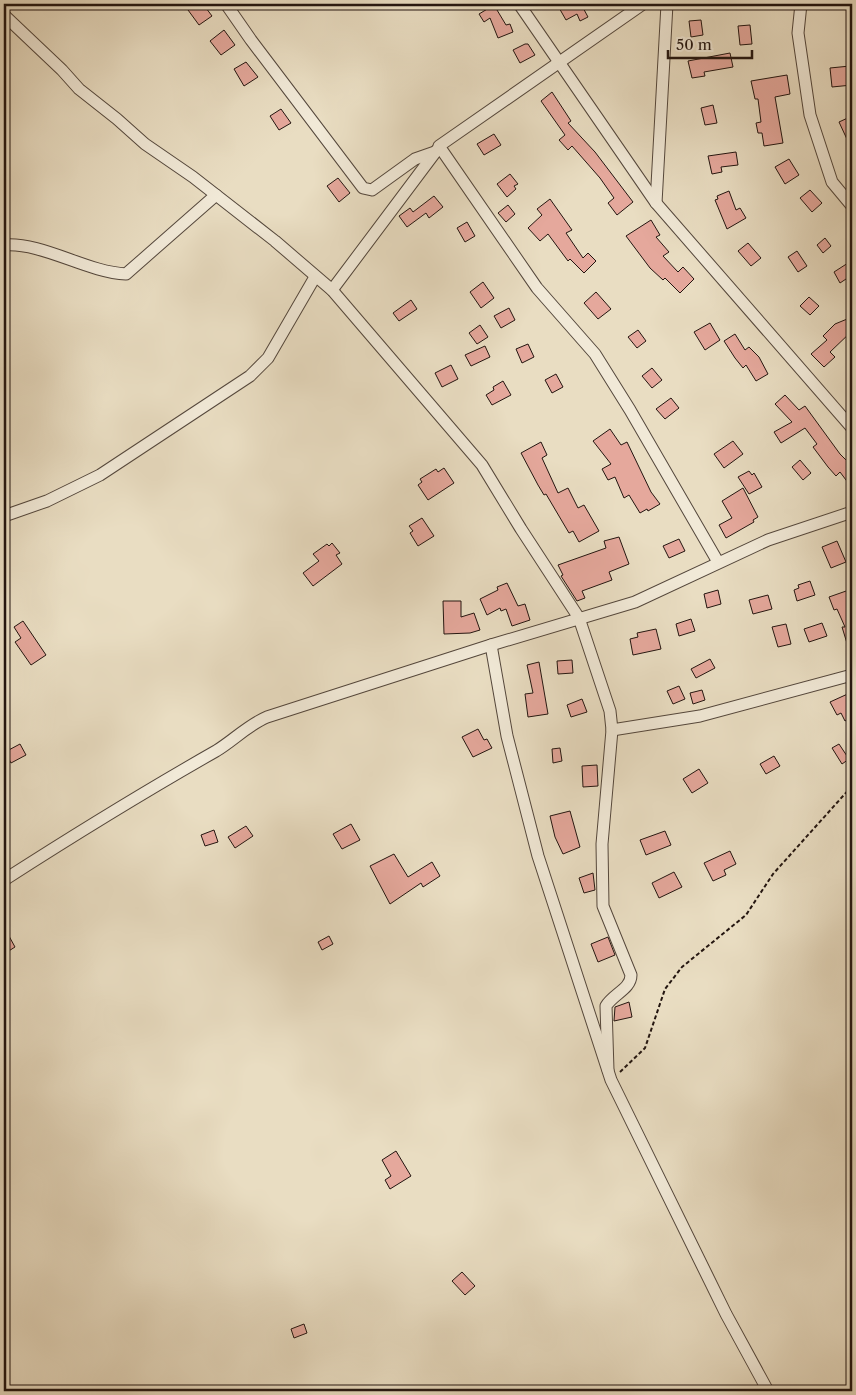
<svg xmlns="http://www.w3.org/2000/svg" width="856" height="1395" font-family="'Libre Caslon Text',serif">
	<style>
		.building { fill: #e5a89c; stroke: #231510 }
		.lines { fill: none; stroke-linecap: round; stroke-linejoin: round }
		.minor-casing { stroke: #54473c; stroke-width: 13 }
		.path { stroke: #231510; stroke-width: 2; stroke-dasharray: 4 2.5; stroke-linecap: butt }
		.minor { stroke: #f1e9d7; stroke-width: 11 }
	</style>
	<rect width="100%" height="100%" fill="#e9ddc2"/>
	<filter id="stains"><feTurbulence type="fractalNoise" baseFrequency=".004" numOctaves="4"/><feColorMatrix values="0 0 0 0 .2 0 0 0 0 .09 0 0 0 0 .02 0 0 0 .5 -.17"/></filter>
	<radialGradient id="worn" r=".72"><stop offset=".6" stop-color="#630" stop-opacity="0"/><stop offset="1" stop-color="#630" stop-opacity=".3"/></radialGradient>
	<g class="building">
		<path d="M197,4H203L212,16L199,25L188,10Z"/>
		<path d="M563,4H581L588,17L580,21L577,14L566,20L558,6Z"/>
		<path d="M494,5L506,25L510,24L513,32L498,38L490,18L484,22L479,14Z"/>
		<path d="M701,20L703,35L691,37L689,21Z"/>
		<path d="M750,25L752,44L740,45L738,26Z"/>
		<path d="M224,30L235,45L221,55L210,41Z"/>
		<path d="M525,44H528L535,55L520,63L513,50Z"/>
		<path d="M730,53L733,67L704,72L705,76L692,78L688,61Z"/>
		<path d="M246,62L258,77L244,86L234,69Z"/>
		<path d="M850,66L852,85L832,87L830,68Z"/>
		<path d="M787,75L790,94L775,97L783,143L764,146L762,133H758L756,123L761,122L758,99H755L751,81Z"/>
		<path d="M552,92L571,121L568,123L595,152L633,202L617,215L608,203L614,198L600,178L572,146L568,150L559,140L565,135L541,101Z"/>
		<path d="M713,105L717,123L705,125L701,108Z"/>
		<path d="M281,109L291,123L279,130L270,116Z"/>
		<path d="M852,116V150L839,122Z"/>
		<path d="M494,134L501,145L484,155L477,144Z"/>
		<path d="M736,152L738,165L721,167L722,172L712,174L708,156Z"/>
		<path d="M789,159L799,175L785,184L775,167Z"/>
		<path d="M510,174L518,184L514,186L516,189L507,197L497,184Z"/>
		<path d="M338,178L350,193L339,202L327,186Z"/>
		<path d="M810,190L822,203L812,212L800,198Z"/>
		<path d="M729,191L736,210L740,208L746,218L727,229L715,200L718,199L717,196Z"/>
		<path d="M434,196L443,207L429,218L426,213L407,227L399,216L410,208L413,212Z"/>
		<path d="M550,199L572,230L566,233L583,258L588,253L596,261L584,273L570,259L568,261L548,234L540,241L528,228L542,215L537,209Z"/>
		<path d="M508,205L515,214L506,222L498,213Z"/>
		<path d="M651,220L660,235L656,237L669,252L663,256L678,272L683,267L694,279L680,293L665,278L663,280L650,268L626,236Z"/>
		<path d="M467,222L475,236L465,242L457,228Z"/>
		<path d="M825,238L831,246L823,253L817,245Z"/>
		<path d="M748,243L761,258L751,266L738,251Z"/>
		<path d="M797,251L807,266L798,272L788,257Z"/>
		<path d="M848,263L852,269V288L846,279L840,283L834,272Z"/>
		<path d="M483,282L494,298L481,308L470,292Z"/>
		<path d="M596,292L611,309L598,319L584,303Z"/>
		<path d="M809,297L819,306L810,315L800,306Z"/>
		<path d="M411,300L417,309L399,321L393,313Z"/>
		<path d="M509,308L515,320L501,328L494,316Z"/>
		<path d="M852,317V331L830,352L835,357L824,367L811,354L827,340L823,336L835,324Z"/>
		<path d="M710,323L720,340L705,350L694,332Z"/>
		<path d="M480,325L488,337L477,344L469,333Z"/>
		<path d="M638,330L646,341L637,348L628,337Z"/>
		<path d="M735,334L745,350L749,347L759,357L768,374L756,381L746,365L743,368L735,358L724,341Z"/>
		<path d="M528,344L534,357L522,363L516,349Z"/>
		<path d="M485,346L490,357L471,366L465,355Z"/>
		<path d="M451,365L458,379L442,387L435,373Z"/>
		<path d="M652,368L662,380L652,388L642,376Z"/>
		<path d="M556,374L563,387L552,393L545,380Z"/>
		<path d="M503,381L511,395L492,405L486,395L494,390L493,387Z"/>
		<path d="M785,395L799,410L805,406L840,454L852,466V488L840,472L836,476L828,467L813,447L817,444L805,428L781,443L774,432L792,422L775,404Z"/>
		<path d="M671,398L679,408L665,419L656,409Z"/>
		<path d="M610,429L621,445L627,442L651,492L660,504L648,511L647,509L640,513L629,495L624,498L615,477L608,480L602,469L611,464L593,441Z"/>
		<path d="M733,441L743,454L724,468L714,454Z"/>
		<path d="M541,442L547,455L542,458L558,493L568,488L578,508L584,505L599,531L579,542L573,531L569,533L546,494L544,495L538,485L521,453Z"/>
		<path d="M800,460L811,473L803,480L792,467Z"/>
		<path d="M444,468L454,483L428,500L418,485L422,482L420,479L436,469L438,472Z"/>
		<path d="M749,471L752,475L754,473L762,487L749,494L738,477Z"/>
		<path d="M743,488L758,517L753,520L754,522L726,538L719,525L732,518L722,501Z"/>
		<path d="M422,518L434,536L418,546L410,533L413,531L409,526Z"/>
		<path d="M619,537L629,564L609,572L612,580L582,591L585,598L577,601L561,576L563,575L558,565L606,548L604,541Z"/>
		<path d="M679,539L685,551L669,558L663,546Z"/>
		<path d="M837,541L846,562L831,568L822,547Z"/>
		<path d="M332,543L340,553L336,555L342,564L313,586L303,573L319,561L313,554L327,544L329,546Z"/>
		<path d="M810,581L815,595L797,601L794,590L799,588L798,585Z"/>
		<path d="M507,583L518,606L525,604L530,620L512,626L506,609L501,611L500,608L487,615L480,599L498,590L497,587Z"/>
		<path d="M718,590L721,604L707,608L704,594Z"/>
		<path d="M849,590L852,598V653H850L842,627H845L837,609L834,610L829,597Z"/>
		<path d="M768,595L772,609L753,614L749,600Z"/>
		<path d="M443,601H461V617L474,613L480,630L470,633L444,634Z"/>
		<path d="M691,619L695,631L679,636L676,624Z"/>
		<path d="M23,621L46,655L31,665L15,642L21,638L14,627Z"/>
		<path d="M822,623L827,636L809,642L804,629Z"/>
		<path d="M786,624L791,644L778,647L772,627Z"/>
		<path d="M656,629L661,649L633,655L630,639L638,637L637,633Z"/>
		<path d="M710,659L715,668L696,678L691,669Z"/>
		<path d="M572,660L573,673L558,674L557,661Z"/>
		<path d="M539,662L548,714L528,717L525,694L533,693L527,665Z"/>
		<path d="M679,686L685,699L673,704L667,691Z"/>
		<path d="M702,690L705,700L693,704L690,693Z"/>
		<path d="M852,692V717L845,721L841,713L837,715L830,702Z"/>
		<path d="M582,699L587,712L571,717L567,705Z"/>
		<path d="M478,729L484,740L487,739L492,748L473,757L462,737Z"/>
		<path d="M20,744L26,755L11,763L5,752Z"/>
		<path d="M839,744L849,759L842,764L832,748Z"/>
		<path d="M560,748L562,761L553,763L552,749Z"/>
		<path d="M774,756L780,766L766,774L760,764Z"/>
		<path d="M597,765L598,786L583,787L582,766Z"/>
		<path d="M699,769L708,783L692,793L683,779Z"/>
		<path d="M570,811L580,847L563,854L555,837L550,816Z"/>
		<path d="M351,824L360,840L342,849L333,834Z"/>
		<path d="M246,826L253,836L235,848L228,837Z"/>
		<path d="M214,830L218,842L205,846L201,835Z"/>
		<path d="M665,831L671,845L646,855L640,840Z"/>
		<path d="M730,851L736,864L724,870L726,875L713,881L704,863Z"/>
		<path d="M394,854L408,877L432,862L440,876L423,887L421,883L390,904L370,866Z"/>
		<path d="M674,872L682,887L659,898L652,883Z"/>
		<path d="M593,873L595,890L584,893L579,878Z"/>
		<path d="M4,927L15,947L4,954Z"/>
		<path d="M329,936L333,944L322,950L318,942Z"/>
		<path d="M608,937L615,955L598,962L591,944Z"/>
		<path d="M629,1002L632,1017L614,1021L615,1007Z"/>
		<path d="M396,1151L411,1176L390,1189L385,1180L391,1176L382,1160Z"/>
		<path d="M462,1272L475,1286L465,1295L452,1281Z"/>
		<path d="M304,1324L307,1333L294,1338L291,1329Z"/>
	</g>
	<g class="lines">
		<defs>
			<g id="minor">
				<path d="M226,4L251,40L363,188L372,190L415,159L435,152"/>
				<path d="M519,4L656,203L852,428"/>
				<path d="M643,4L439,146L537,288L595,354L630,410L718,562"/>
				<path d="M801,4L798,33L810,115L832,182L852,206"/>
				<path d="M4,15L62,70L79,89L117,119L145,144L193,177L275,241L332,290L482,465L521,529L579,618L610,711L612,730L602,844L603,906L631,975C631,989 613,994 606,1006L608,1070"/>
				<path d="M656,203L667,4"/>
				<path d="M4,245C43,242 86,272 126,274L216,195"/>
				<path d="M332,290L437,150"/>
				<path d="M4,516L47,501L100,475L250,376L268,358L315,277"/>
				<path d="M491,645L507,736L538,856L611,1080L726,1314L768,1391"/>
				<path d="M612,730L700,716L852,675"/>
				<path d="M4,880C74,835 144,792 216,751C234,740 248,725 267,717L491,645L635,602L768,540L852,512"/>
			</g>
		</defs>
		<use href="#minor" class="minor-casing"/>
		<path class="path" d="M620,1072L645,1048L665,989L682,967L746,915L773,874L852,786"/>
		<use href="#minor" class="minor"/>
	</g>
	<rect width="856" height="1395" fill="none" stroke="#e9ddc2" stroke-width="20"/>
	<rect x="5" y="5" width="846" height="1385" fill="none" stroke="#231510" stroke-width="2.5"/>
	<rect x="10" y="10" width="836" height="1375" fill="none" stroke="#231510"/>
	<path d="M668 50v8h84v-8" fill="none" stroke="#231510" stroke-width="2.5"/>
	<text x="676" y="50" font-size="15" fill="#231510" stroke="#f1e9d7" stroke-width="4" paint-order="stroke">50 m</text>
	<rect width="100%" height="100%" filter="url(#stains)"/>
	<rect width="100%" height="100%" fill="url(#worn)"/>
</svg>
